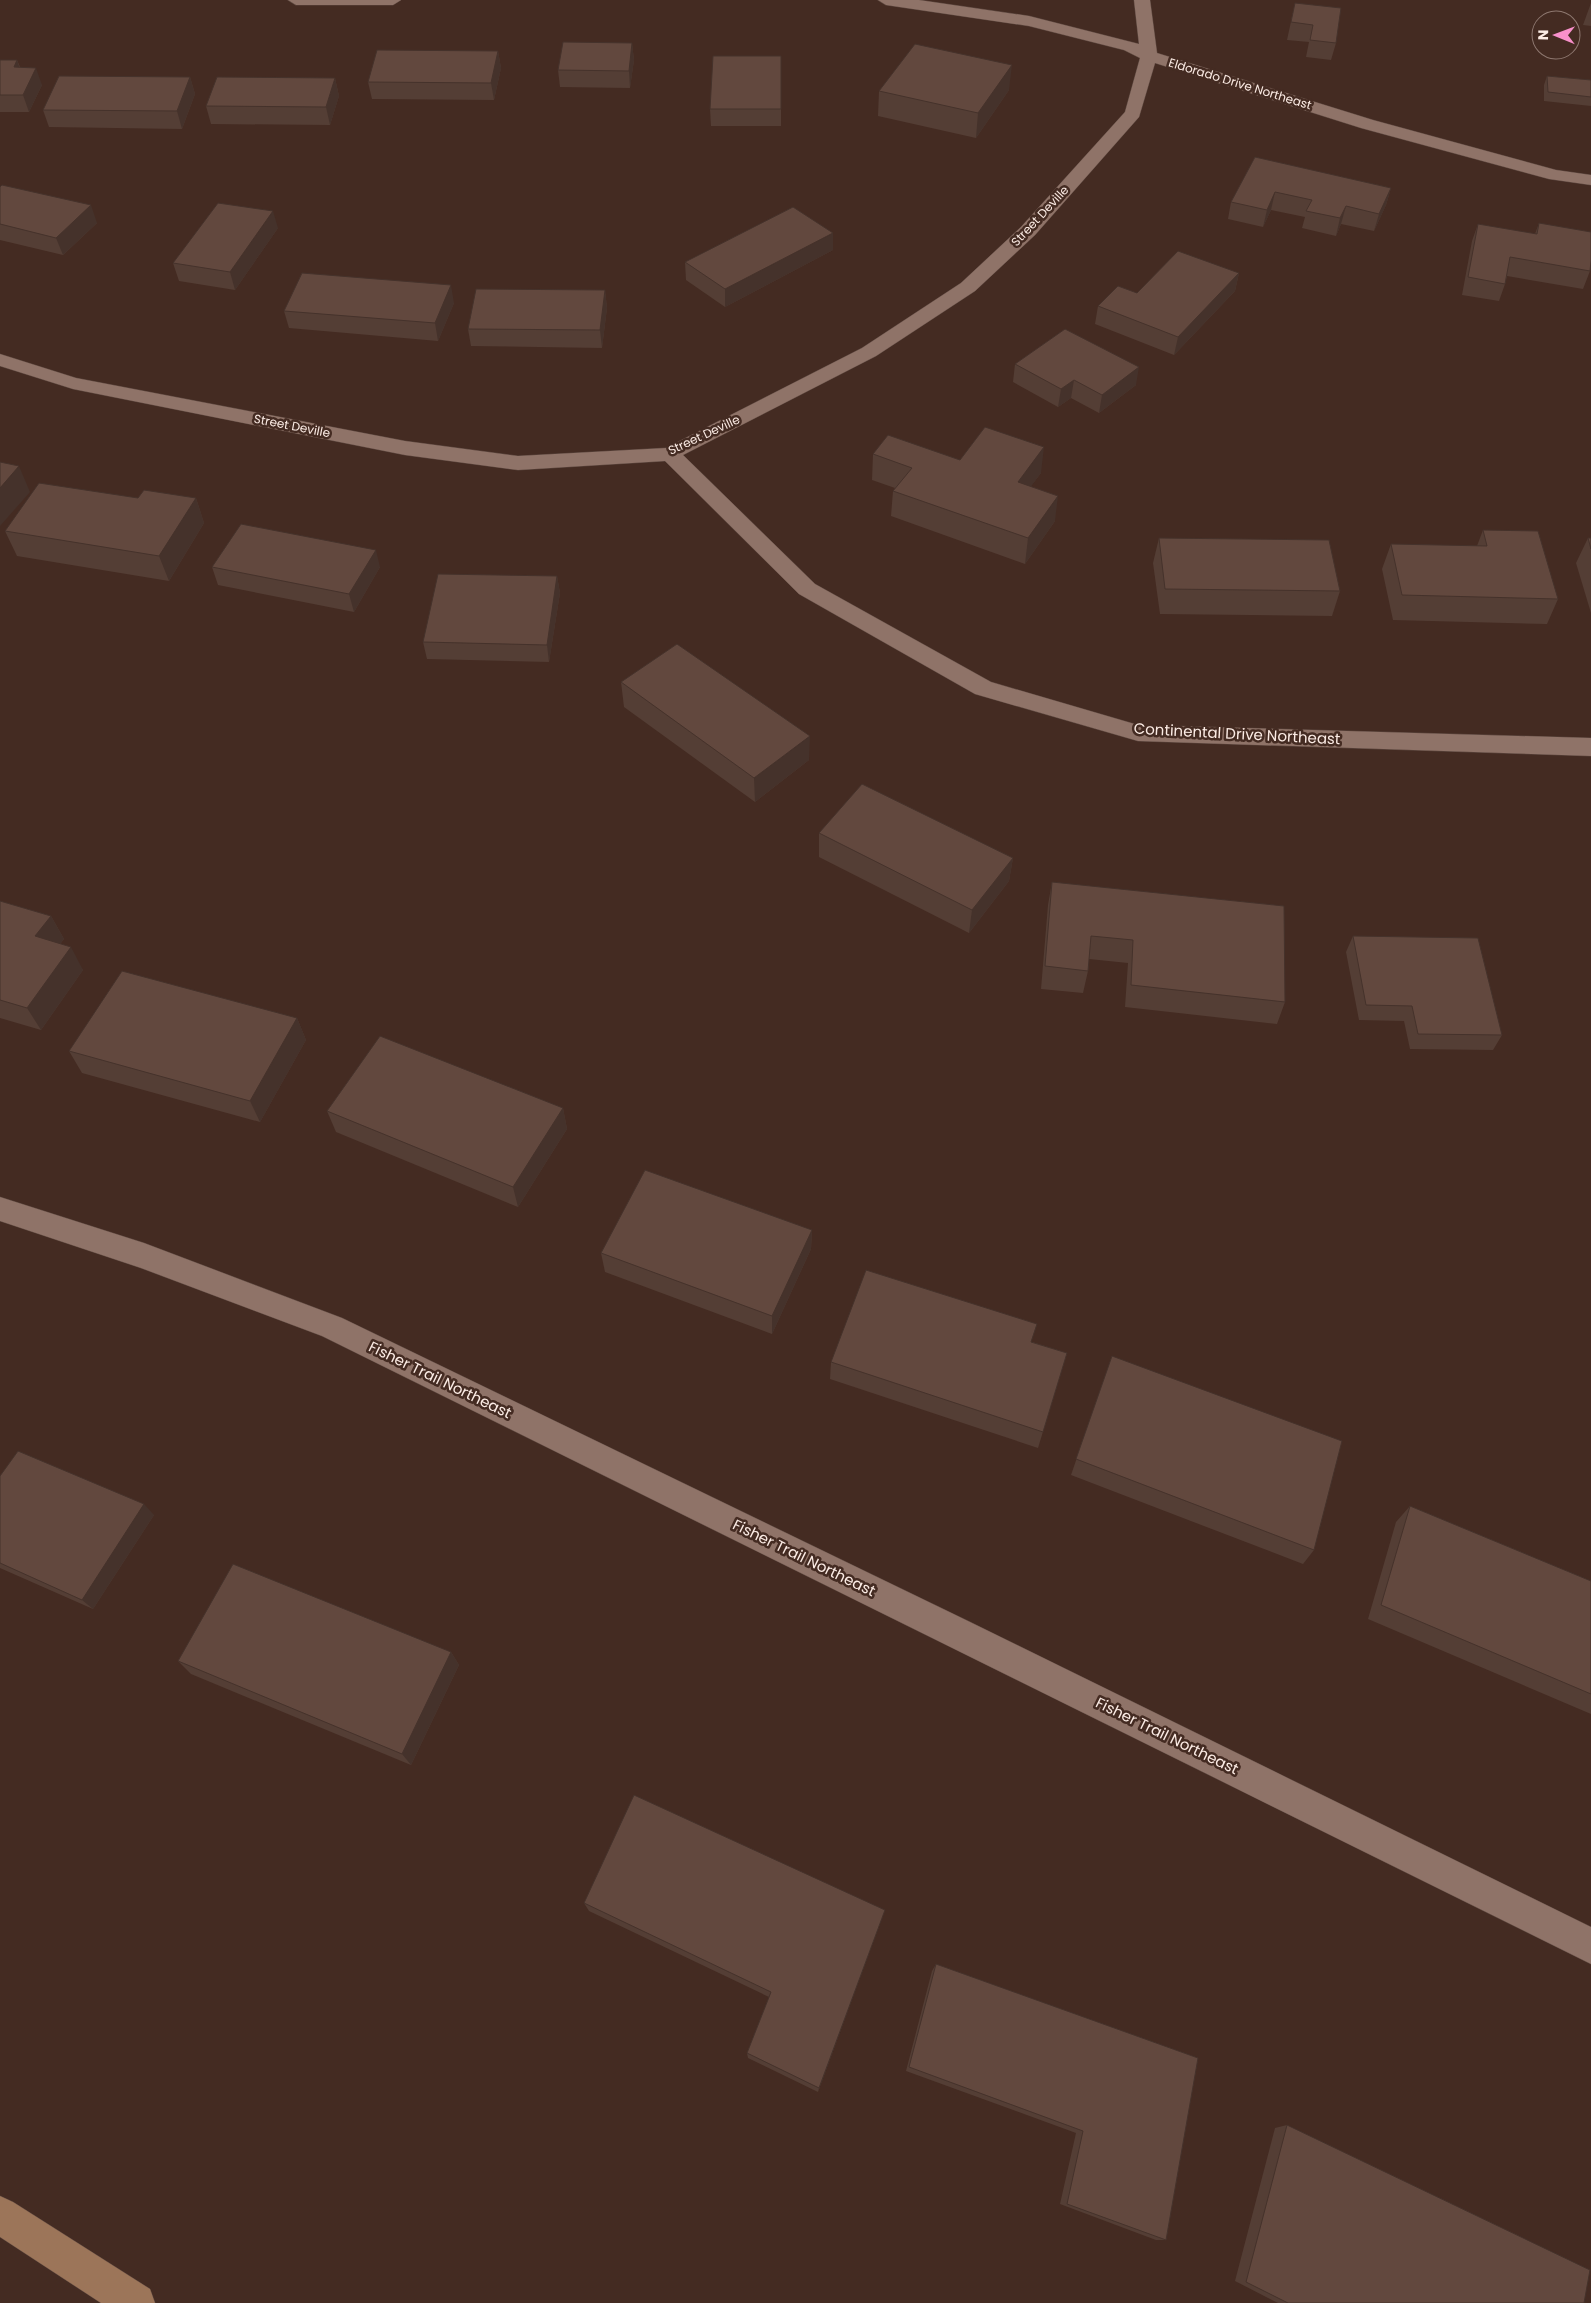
<svg xmlns="http://www.w3.org/2000/svg" width="1591" height="2303" font-family="Poppins,sans-serif">
	<style>
		.lines { fill: none; stroke-linecap: round; stroke-linejoin: round }
		.minor-casing { stroke: #5c473f; stroke-width: 1 }
		.secondary-casing { stroke: #5c473f; stroke-width: 1 }
		.minor { fill: #8f7368; fill-rule: evenodd }
		.secondary { fill: #9c7559; fill-rule: evenodd }
		.wall { fill: #543e35 }
		.shaded-wall { fill: #45322b }
		.building { fill: #62483e; stroke: #45322b }
		.labels { text-anchor: middle; stroke-width: 5; stroke-linejoin: round; paint-order: stroke }
		.far-street-label { font-size: 12px; fill: #fcece5; stroke: #442b22 }
		.street-label { font-size: 15px; fill: #fcece5; stroke: #442b22 }
	</style>
	<rect width="100%" height="100%" fill="#442b22"/>
	<g class="lines">
		<defs>
			<g id="minor">
				<path d="M288,0H401L393,5H296Z"/>
				<path d="M878,0H919L1029,16L1139,44L1134,0H1150L1157,53L1373,120L1556,170L1591,175V185L1549,179L1361,128L1155,63L1139,117L1035,235L975,291L876,356L683,455L815,584L991,682L1138,725L1591,738V756L1138,741L975,694L799,594L665,461L518,470L405,455L73,389L0,366V354L76,378L405,441L518,456L666,448L862,348L961,283L1021,227L1125,112L1140,58L1124,50L1029,26L886,5Z"/>
				<path d="M0,1197L144,1243L342,1318L968,1621L1591,1927V1964L322,1336L141,1268L0,1221Z"/>
			</g>
			<path id="secondary" d="M0,2196L13,2202L150,2289L155,2303H101L0,2237Z"/>
		</defs>
		<use href="#minor" class="minor-casing"/>
		<use href="#secondary" class="secondary-casing"/>
		<use href="#minor" class="minor"/>
		<use href="#secondary" class="secondary"/>
	</g>
	<g class="wall">
		<path d="M1295,3L1336,43L1331,60L1306,57L1309,42L1287,40Z"/>
		<path d="M1591,3V26L1583,25Z"/>
		<path d="M632,43L634,60L630,88L560,87L558,70Z"/>
		<path d="M498,51L501,68L494,100L372,99L368,82Z"/>
		<path d="M781,56V126H711L710,109Z"/>
		<path d="M0,60H17L20,67L42,85L29,112H0Z"/>
		<path d="M1547,76L1591,80V106L1544,101V85Z"/>
		<path d="M190,77L195,94L182,129L49,127L43,110Z"/>
		<path d="M335,78L339,96L330,125L211,124L206,106Z"/>
		<path d="M1009,90L976,138L878,116L879,91Z"/>
		<path d="M1255,157L1391,188L1386,205L1374,231L1341,224L1336,236L1302,228L1305,217L1271,210L1263,227L1228,219L1231,202Z"/>
		<path d="M0,187L97,223L63,255L0,240Z"/>
		<path d="M1539,223L1590,271L1583,289L1507,276L1505,284L1499,301L1462,295L1472,241L1478,224L1535,234Z"/>
		<path d="M278,228L235,290L179,281L173,263Z"/>
		<path d="M833,250L725,307L686,280L685,262Z"/>
		<path d="M1239,273L1235,291L1174,355L1095,324L1098,306L1137,293Z"/>
		<path d="M605,290L607,308L602,348L471,346L468,329Z"/>
		<path d="M454,303L438,341L289,328L284,311Z"/>
		<path d="M1015,364L1136,385L1099,413L1071,398L1058,407L1013,382Z"/>
		<path d="M873,454L960,460L1041,473L1030,487L1055,521L1025,564L891,516L893,491L895,488L872,480Z"/>
		<path d="M138,498H196L204,523L169,581L17,556L5,531Z"/>
		<path d="M1483,530L1558,599L1547,624L1393,620L1382,569L1391,544L1477,546Z"/>
		<path d="M1159,538L1340,591L1332,616L1160,614L1153,563Z"/>
		<path d="M1588,538H1591V613L1576,563Z"/>
		<path d="M212,567H380L354,612L218,585Z"/>
		<path d="M557,576L560,593L549,662L427,659L423,642Z"/>
		<path d="M621,682L809,760L755,802L624,707Z"/>
		<path d="M819,833L1013,858L1009,881L969,933L819,857Z"/>
		<path d="M1052,882L1285,1002L1277,1024L1125,1007L1128,963L1089,959L1088,971L1083,993L1041,989L1048,905Z"/>
		<path d="M0,901L51,916L64,939L60,944L83,970L41,1030L0,1018Z"/>
		<path d="M1353,936L1502,1035L1493,1050L1410,1049L1404,1021L1359,1020L1346,952Z"/>
		<path d="M297,1018L306,1040L260,1122L82,1073L69,1051Z"/>
		<path d="M563,1108L567,1129L518,1207L336,1132L327,1111Z"/>
		<path d="M812,1230L811,1249L772,1334L605,1272L601,1253Z"/>
		<path d="M1032,1342L1067,1353L1038,1448L830,1379L831,1362Z"/>
		<path d="M1112,1356L1314,1550L1303,1564L1071,1475Z"/>
		<path d="M0,1476L154,1515L93,1609L0,1568Z"/>
		<path d="M1410,1506L1591,1581V1714L1368,1619L1396,1522Z"/>
		<path d="M451,1652L459,1665L411,1765L191,1674L178,1661Z"/>
		<path d="M584,1903L882,1918L818,2092L748,2058L747,2053L769,1997L589,1911Z"/>
		<path d="M936,1964L1198,2058L1166,2240H1156L1060,2204L1076,2133L906,2071L932,1971Z"/>
		<path d="M1287,2125L1584,2303H1278L1235,2281L1275,2128Z"/>
	</g>
	<g class="shaded-wall">
		<path d="M632,43L634,60L630,88L629,71Z"/>
		<path d="M498,51L501,68L494,100L491,83Z"/>
		<path d="M17,60L23,78L14,67Z"/>
		<path d="M1012,65L1009,90L976,138L978,113Z"/>
		<path d="M36,68L42,85L29,112L23,95Z"/>
		<path d="M190,77L195,94L182,129L177,111Z"/>
		<path d="M335,78L339,96L330,125L326,107Z"/>
		<path d="M1391,188L1386,205L1374,231L1379,214Z"/>
		<path d="M1275,192L1271,210L1263,227L1267,210Z"/>
		<path d="M91,205L97,223L63,255L56,238Z"/>
		<path d="M1346,206L1341,224L1336,236L1340,218Z"/>
		<path d="M273,211L278,228L235,290L230,272Z"/>
		<path d="M833,233V250L725,307V289Z"/>
		<path d="M1239,273L1235,291L1174,355L1178,337Z"/>
		<path d="M451,285L454,303L438,341L435,323Z"/>
		<path d="M605,290L607,308L602,348L600,330Z"/>
		<path d="M1139,367L1136,385L1099,413L1102,395Z"/>
		<path d="M1074,380L1071,398L1058,407L1061,389Z"/>
		<path d="M1044,447L1041,473L1015,508L1018,482Z"/>
		<path d="M19,466L30,492L0,526V488Z"/>
		<path d="M1058,496L1055,521L1025,564L1028,538Z"/>
		<path d="M196,498L204,523L169,581L159,556Z"/>
		<path d="M376,550L380,567L354,612L349,594Z"/>
		<path d="M557,576L560,593L549,662L547,645Z"/>
		<path d="M810,736L809,760L755,802L754,778Z"/>
		<path d="M1013,858L1009,881L969,933L972,910Z"/>
		<path d="M51,916L64,939L48,959L35,936Z"/>
		<path d="M71,947L83,970L41,1030L27,1008Z"/>
		<path d="M297,1018L306,1040L260,1122L250,1101Z"/>
		<path d="M563,1108L567,1129L518,1207L513,1187Z"/>
		<path d="M812,1230L811,1249L772,1334V1316Z"/>
		<path d="M144,1504L154,1515L93,1609L82,1600Z"/>
		<path d="M451,1652L459,1665L411,1765L402,1754Z"/>
		<path d="M885,1910L882,1918L818,2092L819,2088Z"/>
	</g>
	<g class="building">
		<path d="M1295,3L1341,8L1336,43L1310,40L1313,25L1291,22Z"/>
		<path d="M563,42L632,43L629,71L558,70Z"/>
		<path d="M915,44L1012,65L978,113L879,91Z"/>
		<path d="M377,50L498,51L491,83L368,82Z"/>
		<path d="M713,56H781V109H710Z"/>
		<path d="M0,60H17L14,67L36,68L23,95H0Z"/>
		<path d="M59,76L190,77L177,111L43,110Z"/>
		<path d="M1547,76L1591,80V97L1548,92Z"/>
		<path d="M217,77L335,78L326,107L206,106Z"/>
		<path d="M1255,157L1391,188L1379,214L1346,206L1340,218L1306,211L1312,200L1275,192L1267,210L1231,202Z"/>
		<path d="M2,185L91,205L56,238L0,224V187Z"/>
		<path d="M218,203L273,211L230,272L173,263Z"/>
		<path d="M793,207L833,233L725,289L685,262Z"/>
		<path d="M1539,223L1591,232V261L1590,271L1510,257L1505,284L1468,277L1478,224L1537,234Z"/>
		<path d="M1178,251L1239,273L1178,337L1098,306L1118,286L1137,293Z"/>
		<path d="M302,273L451,285L435,323L284,311Z"/>
		<path d="M476,289L605,290L600,330L468,329Z"/>
		<path d="M1065,329L1139,367L1102,395L1074,380L1061,389L1015,364Z"/>
		<path d="M985,427L1044,447L1018,482L1058,496L1028,538L893,491L912,468L873,454L888,435L960,460Z"/>
		<path d="M0,462L19,466L0,488Z"/>
		<path d="M39,483L138,498L144,490L196,498L159,556L5,531Z"/>
		<path d="M241,524L376,550L349,594L212,567Z"/>
		<path d="M1483,530L1538,531L1558,599L1402,595L1391,544L1487,546Z"/>
		<path d="M1159,538L1329,540L1340,591L1165,589Z"/>
		<path d="M1588,538H1591V549Z"/>
		<path d="M438,574L557,576L547,645L423,642Z"/>
		<path d="M677,644L810,736L754,778L621,682Z"/>
		<path d="M862,784L1013,858L972,910L819,833Z"/>
		<path d="M1052,882L1284,906L1285,1002L1131,985L1133,940L1091,936L1088,971L1045,966Z"/>
		<path d="M0,901L51,916L35,936L71,947L27,1008L0,1000Z"/>
		<path d="M1353,936L1478,938L1502,1035L1418,1034L1412,1006L1366,1005Z"/>
		<path d="M122,971L297,1018L250,1101L69,1051Z"/>
		<path d="M380,1036L563,1108L513,1187L327,1111Z"/>
		<path d="M645,1170L812,1230L772,1316L601,1253Z"/>
		<path d="M866,1270L1037,1324L1031,1342L1067,1353L1043,1432L831,1362Z"/>
		<path d="M1112,1356L1342,1441L1314,1550L1076,1459Z"/>
		<path d="M18,1451L144,1504L82,1600L0,1563V1476Z"/>
		<path d="M1410,1506L1591,1581V1694L1381,1605Z"/>
		<path d="M233,1564L451,1652L402,1754L178,1661Z"/>
		<path d="M634,1795L885,1910L819,2088L747,2053L771,1992L584,1903Z"/>
		<path d="M936,1964L1198,2058L1166,2240L1067,2204L1083,2131L909,2067Z"/>
		<path d="M1287,2125L1590,2270L1584,2303H1288L1246,2282Z"/>
	</g>
	<g class="labels">
		<g class="far-street-label">
			<text transform="translate(1240 84) rotate(17)" y="4">Eldorado Drive Northeast</text>
			<text transform="translate(1040 216) rotate(-47)" y="4">Street Deville</text>
			<text transform="translate(292 426) rotate(11)" y="4">Street Deville</text>
			<text transform="translate(704 435) rotate(-25)" y="4">Street Deville</text>
		</g>
		<g class="street-label">
			<text transform="translate(1237 734) rotate(3)" y="5">Continental Drive Northeast</text>
			<text transform="translate(440 1380) rotate(26)" y="5">Fisher Trail Northeast</text>
			<text transform="translate(804 1558) rotate(26)" y="5">Fisher Trail Northeast</text>
			<text transform="translate(1167 1736) rotate(26)" y="5">Fisher Trail Northeast</text>
		</g>
	</g>
	<g transform="translate(1556 35) rotate(271)"><circle r="24" fill="#442b22" stroke="#8e7870"/>
	<path d="M0-4L9 19L0 12L-9 19Z" fill="#f890cb"/>
	<text y="-8" font-size="14" font-weight="bold" text-anchor="middle" fill="#fcece5">N</text>
	</g>
</svg>
